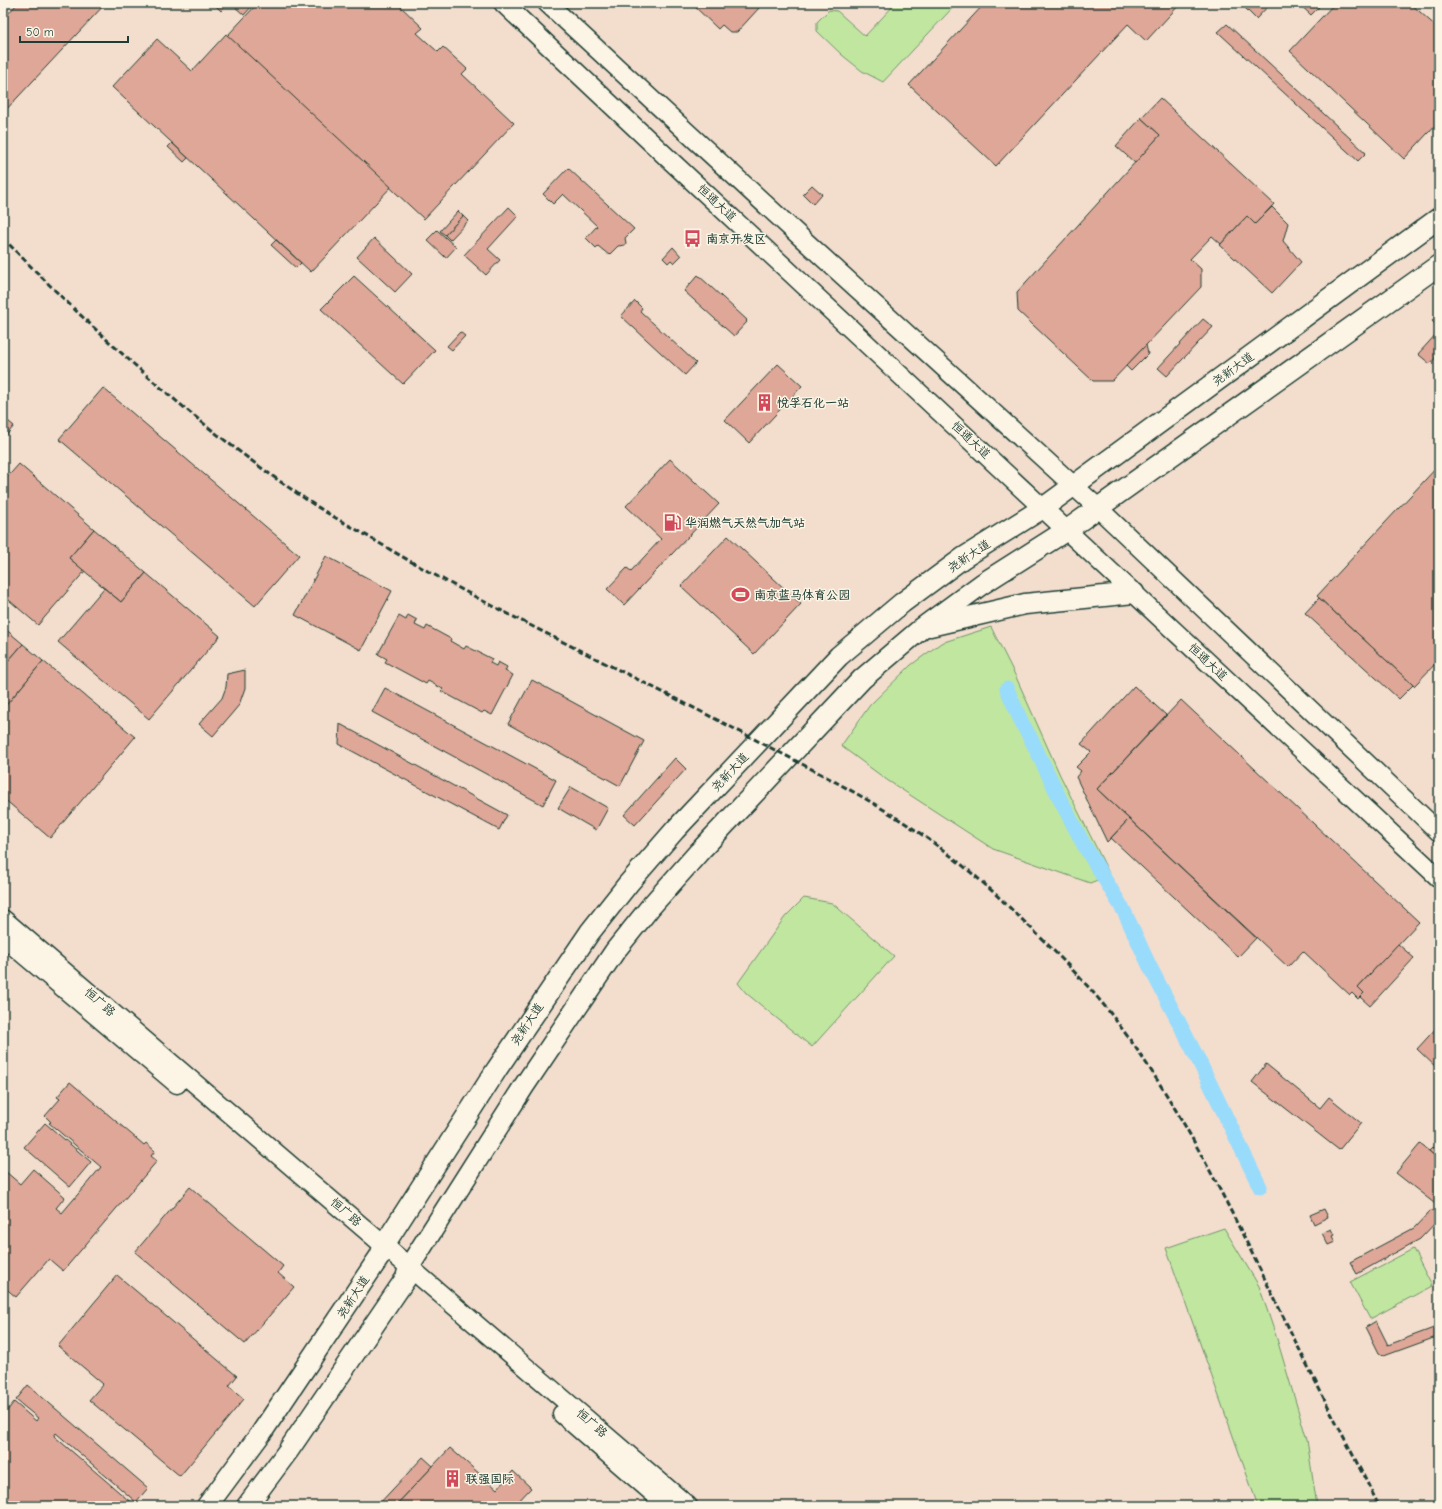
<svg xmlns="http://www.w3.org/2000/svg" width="1442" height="1509" font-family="'Comic Neue','LXGW WenKai TC',sans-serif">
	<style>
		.green { fill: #c1e6a0; stroke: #70926a }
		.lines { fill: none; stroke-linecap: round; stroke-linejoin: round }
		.canal { stroke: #99dbfb; stroke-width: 15 }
		.building { fill: #dfa797; stroke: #1f3d34 }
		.secondary-casing { stroke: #1f3d34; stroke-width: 21 }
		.primary-casing { stroke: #1f3d34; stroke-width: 23 }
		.secondary { stroke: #fcf5e5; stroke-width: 18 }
		.primary { stroke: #fcf5e5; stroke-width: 20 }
		.rail { stroke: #1f3d34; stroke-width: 3; stroke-dasharray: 6 3; stroke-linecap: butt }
		.labels { text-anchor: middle; stroke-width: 3; stroke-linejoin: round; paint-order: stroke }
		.street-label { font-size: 12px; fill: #1f3d34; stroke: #fcf5e5 }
		.poi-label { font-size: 12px; font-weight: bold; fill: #1f3d34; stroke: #fcf5e5; text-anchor: start }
	</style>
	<rect width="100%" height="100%" fill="#f3dece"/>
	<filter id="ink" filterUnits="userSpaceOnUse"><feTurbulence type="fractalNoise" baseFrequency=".025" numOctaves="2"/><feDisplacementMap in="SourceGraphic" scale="8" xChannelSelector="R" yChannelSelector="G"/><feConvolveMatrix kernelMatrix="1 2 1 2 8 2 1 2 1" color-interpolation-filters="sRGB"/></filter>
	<g filter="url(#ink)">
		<g class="green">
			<path d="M896,3H957L883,82L862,71L842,55L817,31V22L829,10L837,11L865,36Z"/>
			<path d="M991,627L1016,677L1060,775L1110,875L1090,883L993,849L887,780L841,746L870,705L911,665L941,643Z"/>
			<path d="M804,898L832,903L894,956L812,1047L746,993L738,983L785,917Z"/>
			<path d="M1224,1228L1259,1286L1277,1339L1307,1440L1317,1506H1258L1166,1248Z"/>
			<path d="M1413,1249L1432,1286L1370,1319L1350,1282Z"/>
		</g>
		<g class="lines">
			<path class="canal" d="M1007,689L1022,723L1032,741L1061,801L1084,845L1124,911L1150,967L1198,1059L1260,1187"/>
		</g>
		<g class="building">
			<path d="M18,3H106L3,113V19Z"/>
			<path d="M213,3H229L221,11Z"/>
			<path d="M237,3H251L253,5L244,15L234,6Z"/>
			<path d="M258,3H397L423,28L417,33L438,52L443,47L467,69L462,74L514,123L424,219L227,36Z"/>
			<path d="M691,3H754L759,8L737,32H730L722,25L718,29Z"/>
			<path d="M985,3H1053L1057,6L1060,3H1181L1146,41L1128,24L996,166L909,85Z"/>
			<path d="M1250,3H1271L1256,19L1245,8Z"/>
			<path d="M1298,3H1314L1319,7L1311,15Z"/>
			<path d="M1335,3H1410L1439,29V121L1404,159L1290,51Z"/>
			<path d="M1227,24L1366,153L1358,161L1218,32Z"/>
			<path d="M226,34L391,187L311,272L112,87L157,39L192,71Z"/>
			<path d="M1160,98L1274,204L1255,224L1247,216L1221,244L1212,236L1190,259L1201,269V287L1112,381H1093L1018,311L1017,292L1160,135L1141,118Z"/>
			<path d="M1141,118L1160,135L1135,163L1116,146Z"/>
			<path d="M172,143L188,158L184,162L168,147Z"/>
			<path d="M568,168L634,229L625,238L626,243L625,245L618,246L609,255L598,246L596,248L586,238L597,226L563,194L553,204L543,194Z"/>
			<path d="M812,185L822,194L813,204L803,194Z"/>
			<path d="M509,207L518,216L488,249L500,260L486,275L464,255Z"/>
			<path d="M1272,207L1288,223L1283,241L1301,262L1272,293L1220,245L1247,216L1255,224Z"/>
			<path d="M458,211L463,216L445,235L440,231Z"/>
			<path d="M463,216L468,221L450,240L445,235Z"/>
			<path d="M437,230L456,247L446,258L427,240Z"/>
			<path d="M374,238L412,274L395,292L357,257Z"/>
			<path d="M276,240L301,263L296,268L271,245Z"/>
			<path d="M673,247L681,256L674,263L671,260L668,263L663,258Z"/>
			<path d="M698,275L747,320L746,321L747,322L734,336L684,291Z"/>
			<path d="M354,276L435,350L403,384L321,309Z"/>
			<path d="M635,301L642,308L640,311L696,363L685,375L621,316Z"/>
			<path d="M1439,313V328L1432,321Z"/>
			<path d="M1203,319L1213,327L1167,376L1158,368Z"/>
			<path d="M1439,331V354L1430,364L1418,354Z"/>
			<path d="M460,332L465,336L452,350L447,346Z"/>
			<path d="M1146,345L1148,354L1131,371L1126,366Z"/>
			<path d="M778,364L802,386L749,443L725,420Z"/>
			<path d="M103,388L299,555L255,606L59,439Z"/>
			<path d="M3,417L14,426L3,439Z"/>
			<path d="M670,459L719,504L624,605L607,589L627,568L631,571L661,539L626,506Z"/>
			<path d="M19,464L94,529L69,558L85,571L38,625L3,595V482Z"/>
			<path d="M1439,465V660L1414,686L1317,596Z"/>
			<path d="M94,529L146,573L121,602L69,558Z"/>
			<path d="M728,536L801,604L754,654L681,586Z"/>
			<path d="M326,556L392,591L361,650L295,615Z"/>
			<path d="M146,573L220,636L149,719L58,642L104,588L121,602Z"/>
			<path d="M1319,598L1413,685L1399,699L1305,613Z"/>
			<path d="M408,615L417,620L415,625L425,630L427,626L451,639L450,641L464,649L466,646L492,659L490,663L496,666L498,662L507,667L505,671L513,675L492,715L484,711L482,713L441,691L443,689L428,681L426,684L385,662L387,659L378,654L399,616L406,620Z"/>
			<path d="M3,627L23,644L3,667Z"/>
			<path d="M23,644L43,661L3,709V667Z"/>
			<path d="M43,661L135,737L50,838L3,798V709Z"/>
			<path d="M245,670V688L239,705L213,736L199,724L222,698L226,687L227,674Z"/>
			<path d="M532,680L644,741L620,786L508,724Z"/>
			<path d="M1134,686L1166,715L1097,789L1129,819L1107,842L1076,777L1081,771L1076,767L1091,752L1081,744Z"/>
			<path d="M385,688L556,780L543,805L372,712Z"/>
			<path d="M1181,700L1419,922L1358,987L1364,993L1358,999L1352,993L1350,995L1303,951L1288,967L1097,789Z"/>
			<path d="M340,724L507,815L499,830L339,744Z"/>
			<path d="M675,758L686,769L635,825L624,815Z"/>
			<path d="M571,787L608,808L596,830L558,808Z"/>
			<path d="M1129,819L1256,938L1238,957L1111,838Z"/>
			<path d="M1398,944L1414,958L1370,1006L1360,997L1364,993L1358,987Z"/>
			<path d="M1439,1025V1070L1417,1049Z"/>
			<path d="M1266,1064L1320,1108L1329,1097L1361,1123L1339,1150L1252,1082Z"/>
			<path d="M70,1082L144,1145L146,1143L155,1151L151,1156L157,1161L63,1271L49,1259L16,1297L3,1286V1173L5,1171L20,1184L33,1169L65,1197L56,1208L62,1213L101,1167L49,1123L51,1122L45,1116L60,1099L57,1097Z"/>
			<path d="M45,1123L91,1162L70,1187L24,1147Z"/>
			<path d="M1420,1144L1439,1159V1207L1396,1173Z"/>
			<path d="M1433,1147L1439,1152V1159L1429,1151Z"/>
			<path d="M190,1187L283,1266L278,1273L294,1287L245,1344L135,1252Z"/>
			<path d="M1324,1209L1328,1217L1314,1224L1310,1215Z"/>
			<path d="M1431,1210L1439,1217V1219L1420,1239L1357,1274L1350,1262L1414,1228Z"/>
			<path d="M1331,1229L1334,1235L1332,1236L1335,1242L1328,1245L1322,1233Z"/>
			<path d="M117,1275L237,1376L229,1386L244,1399L180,1476L89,1400L103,1384L58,1346Z"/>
			<path d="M1376,1321L1388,1345L1439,1326V1336L1384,1356L1379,1353L1366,1327Z"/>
			<path d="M28,1385L148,1488L136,1502L56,1433L54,1436L134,1505L133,1506H3V1416L14,1402L36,1421L38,1418L16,1400Z"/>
			<path d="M450,1448L497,1489L513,1471L531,1488L514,1506H395Z"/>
			<path d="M423,1457L433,1466L395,1506H377Z"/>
		</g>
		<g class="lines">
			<defs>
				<g id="secondary">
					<path d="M503,3L672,162L1439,878"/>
					<path d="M547,3L806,242L1098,508L1439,832"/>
					<path d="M3,919L688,1506"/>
					<path d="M3,937L177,1084"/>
					<path d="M562,1414L668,1506"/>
				</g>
				<g id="primary">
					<path d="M930,626L1025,604L1134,593"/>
					<path d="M207,1506L262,1432L380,1256L384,1245L497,1069L590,932L628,884L675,830L839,656L902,603L963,558L1043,508L1439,218"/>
					<path d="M247,1506L288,1451L406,1278L409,1267L524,1086L615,951L652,905L699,852L862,679L922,628L982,584L1067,530L1439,265"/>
				</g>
			</defs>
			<use href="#secondary" class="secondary-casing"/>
			<use href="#primary" class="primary-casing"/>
			<use href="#secondary" class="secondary"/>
			<use href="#primary" class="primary"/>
			<path class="rail" d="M3,238C97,335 198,427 310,502C329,515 349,525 369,537C407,560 447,582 487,603C581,652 677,698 771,748C841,784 908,819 968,870C990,888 1011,909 1032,929C1061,958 1092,988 1117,1022C1185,1112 1233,1215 1283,1316C1314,1380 1347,1443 1379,1506"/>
		</g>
	</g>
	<defs>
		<symbol id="bus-bare" viewBox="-9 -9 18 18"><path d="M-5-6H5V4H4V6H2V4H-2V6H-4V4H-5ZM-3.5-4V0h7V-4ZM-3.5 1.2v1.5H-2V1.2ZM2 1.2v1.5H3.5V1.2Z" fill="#d1495b" stroke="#fcf5e5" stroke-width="2.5" paint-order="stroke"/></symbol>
		<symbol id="building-bare" viewBox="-9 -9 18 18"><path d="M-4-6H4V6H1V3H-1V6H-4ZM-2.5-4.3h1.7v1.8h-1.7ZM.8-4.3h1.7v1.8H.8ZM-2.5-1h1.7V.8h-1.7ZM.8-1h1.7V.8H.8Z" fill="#d1495b" stroke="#fcf5e5" stroke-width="2.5" paint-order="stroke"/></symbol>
		<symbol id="fuel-bare" viewBox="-9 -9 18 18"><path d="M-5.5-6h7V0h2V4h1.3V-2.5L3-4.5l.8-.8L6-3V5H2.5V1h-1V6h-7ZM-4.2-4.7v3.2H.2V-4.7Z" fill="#d1495b" stroke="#fcf5e5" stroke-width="2.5" paint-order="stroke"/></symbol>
		<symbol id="stadium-bare" viewBox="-9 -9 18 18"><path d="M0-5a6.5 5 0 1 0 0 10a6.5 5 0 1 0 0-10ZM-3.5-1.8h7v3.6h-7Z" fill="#d1495b" stroke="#fcf5e5" stroke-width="2.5" paint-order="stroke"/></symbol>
	</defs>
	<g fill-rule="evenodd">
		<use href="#bus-bare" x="680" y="226" width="25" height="25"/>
		<use href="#building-bare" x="752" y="390" width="25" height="25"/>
		<use href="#fuel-bare" x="660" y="510" width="25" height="25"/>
		<use href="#stadium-bare" x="728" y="582" width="25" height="25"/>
		<use href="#building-bare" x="440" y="1466" width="25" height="25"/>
	</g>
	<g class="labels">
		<g class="street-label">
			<text transform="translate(717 203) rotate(43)" y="4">恒通大道</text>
			<text transform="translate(1233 369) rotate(-36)" y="4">尧新大道</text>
			<text transform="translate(971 440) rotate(43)" y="4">恒通大道</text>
			<text transform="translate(969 556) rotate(-34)" y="4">尧新大道</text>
			<text transform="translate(1208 662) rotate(43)" y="4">恒通大道</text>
			<text transform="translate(730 772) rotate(-47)" y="4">尧新大道</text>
			<text transform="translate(100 1002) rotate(41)" y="4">恒广路</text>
			<text transform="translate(527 1024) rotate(-56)" y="4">尧新大道</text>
			<text transform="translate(346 1212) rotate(41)" y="4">恒广路</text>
			<text transform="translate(353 1297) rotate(-57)" y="4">尧新大道</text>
			<text transform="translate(592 1423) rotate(41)" y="4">恒广路</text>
		</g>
		<g class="poi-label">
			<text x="706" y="243">南京开发区</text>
			<text x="777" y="407">悦孚石化一站</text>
			<text x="685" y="527">华润燃气天然气加气站</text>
			<text x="754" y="599">南京蓝马体育公园</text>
			<text x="466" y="1483">联强国际</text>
		</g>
	</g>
	<rect width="1442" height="1509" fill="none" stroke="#fcf5e5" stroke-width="16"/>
	<rect x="8" y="8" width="1426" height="1493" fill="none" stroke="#1f3d34" stroke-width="1.5" filter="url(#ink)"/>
	<path d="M20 36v6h108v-6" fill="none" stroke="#1f3d34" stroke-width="2"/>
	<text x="26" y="36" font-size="12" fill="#1f3d34" stroke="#fcf5e5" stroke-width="3" paint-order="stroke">50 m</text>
</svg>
